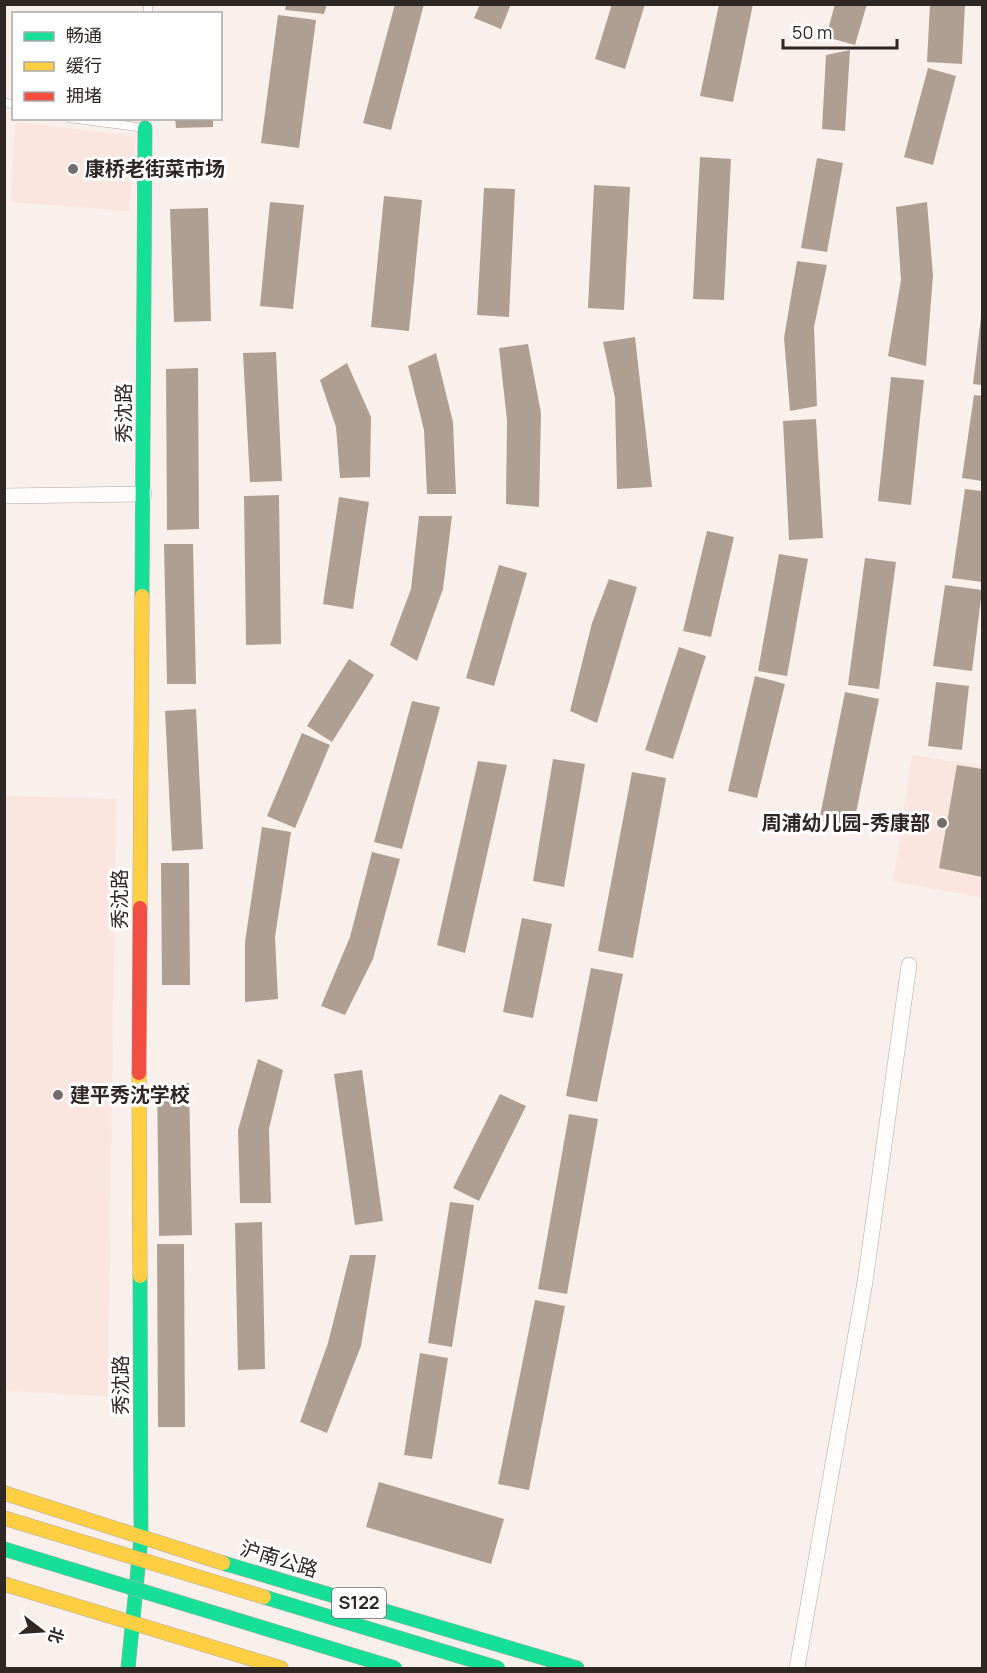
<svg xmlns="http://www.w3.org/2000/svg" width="987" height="1673" viewBox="0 0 987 1673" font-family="Manrope,'Noto Sans SC',sans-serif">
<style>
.built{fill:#fae6de}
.building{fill:#af9f92}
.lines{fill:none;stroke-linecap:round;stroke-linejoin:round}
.lane-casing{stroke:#b0a8a5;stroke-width:9}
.street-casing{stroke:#b0a8a5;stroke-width:16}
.fast-casing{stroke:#b0a8a5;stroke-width:15}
.slow-casing{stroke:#b0a8a5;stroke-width:15}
.jam-casing{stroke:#b0a8a5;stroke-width:15}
.lane{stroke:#fefdfc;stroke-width:8}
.street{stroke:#fefdfc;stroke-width:15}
.fast{stroke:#16e098;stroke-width:14}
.slow{stroke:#ffcf43;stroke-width:14}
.jam{stroke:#f24e42;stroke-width:14}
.fast-bridge-casing{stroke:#b0a8a5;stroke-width:15;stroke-linecap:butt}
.slow-bridge-casing{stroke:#b0a8a5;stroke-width:15;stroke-linecap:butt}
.fast-bridge{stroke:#16e098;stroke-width:14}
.slow-bridge{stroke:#ffcf43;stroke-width:14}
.poi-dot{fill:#766d6a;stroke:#fff;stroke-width:2}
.labels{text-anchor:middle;stroke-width:6;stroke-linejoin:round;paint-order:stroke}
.shield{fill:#fff;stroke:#6d6866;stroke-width:1.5}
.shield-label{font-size:18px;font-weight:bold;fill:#2f2724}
.poi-label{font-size:20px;font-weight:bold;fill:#2f2724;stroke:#fff;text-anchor:start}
.street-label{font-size:20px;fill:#2f2724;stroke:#fff}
</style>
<rect width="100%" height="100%" fill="#f9f0ec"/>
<path class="built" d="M15,122L136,136L129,211L11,202Z
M912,755L982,766V898L893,881Z
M5,796L116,799L108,1396L5,1391Z"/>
<path class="building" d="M286,4H327L324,14L285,10Z
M395,4H424L391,130L363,123Z
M480,4H511L501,29L474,18Z
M612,4H645L625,69L595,59Z
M719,4H753L733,102L700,96Z
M835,4H867L855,45L826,37Z
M930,4H965L962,64L927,62Z
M278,15L316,20L299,148L261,143Z
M850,50L845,131L822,129L826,55Z
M928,68L956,76L933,165L904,157Z
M175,118H213V127L176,128Z
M700,157L731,159L724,300L693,299Z
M817,158L843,163L827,252L801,248Z
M594,185L630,187L624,310L588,308Z
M484,188L515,189L509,317L477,315Z
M384,196L422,200L409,331L371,327Z
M270,202L304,205L293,309L260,306Z
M927,202L933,275L926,366L888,356L901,280L896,207Z
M208,208L211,321L174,322L170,209Z
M797,261L827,265L814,327L817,406L790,411L784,338Z
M981,317H982V385L973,384Z
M635,337L652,487L617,489L615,398L603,342Z
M528,344L541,413L539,507L506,504L507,420L499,348Z
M276,352L282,481L250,482L243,353Z
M436,353L453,422L456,494H427L424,430L408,366Z
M347,363L371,417L370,477L340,478L336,427L320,380Z
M198,368L199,529L167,530L166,369Z
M891,377L924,380L911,505L878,501Z
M974,395L982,396V481L962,478Z
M816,419L823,538L789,540L783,421Z
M965,489L982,491V582L952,578Z
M279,495L281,644L246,645L244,496Z
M339,497L369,502L353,609L323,604Z
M419,516H452L443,589L417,661L390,645L411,589Z
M707,531L734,537L711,637L683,631Z
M164,544H193L196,684H167Z
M779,554L808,559L787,676L758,671Z
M865,558L896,562L879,689L848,685Z
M499,565L527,573L494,686L466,678Z
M609,579L637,587L597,723L570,711L592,623Z
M945,585L982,590L972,671L933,666Z
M679,647L706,656L673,759L645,750Z
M349,659L374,675L332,742L307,726Z
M755,676L785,684L757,798L728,791Z
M936,682L969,686L962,750L928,746Z
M845,692L879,699L853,828L819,821Z
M412,701L440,707L402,849L374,842Z
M196,709L203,849L172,851L165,711Z
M302,733L330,745L295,828L267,816Z
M553,759L585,764L564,887L533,881Z
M478,761L507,765L465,953L437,945Z
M957,765L982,769V877L939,868Z
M632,772L666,778L633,958L598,951Z
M262,827L291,832L275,937L278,999L245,1002V942Z
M372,852L400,859L373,959L345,1015L321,1006L350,937Z
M161,863H189L190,985H162Z
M522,918L552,924L533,1018L503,1012Z
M591,968L623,974L597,1102L566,1096Z
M258,1059L283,1070L269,1129L271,1203H240L238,1130Z
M362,1070L383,1221L355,1225L334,1074Z
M189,1083L192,1235L159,1236L157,1084Z
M500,1094L526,1106L479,1201L453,1188Z
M569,1114L598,1119L567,1294L538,1289Z
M450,1202L474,1205L452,1347L428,1343Z
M262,1222L265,1369L238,1370L235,1223Z
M157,1244H184L185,1427H158Z
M350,1255H376L361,1346L327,1433L300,1422L328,1343Z
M535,1300L565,1306L529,1490L498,1484Z
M420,1353L448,1358L432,1459L404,1455Z
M379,1482L504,1519L491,1564L366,1527Z"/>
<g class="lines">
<defs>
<path id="lane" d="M148,14V4
M4,102L14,105
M69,118L145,128"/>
<path id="street" d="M4,496L144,494
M797,1668L865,1282L909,965"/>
<path id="fast" d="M142,596L145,128
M223,1563L577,1668
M128,1668L141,1538L140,1276"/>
<path id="slow" d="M140,908L142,596
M139,1073L140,1276
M4,1493L223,1563
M4,1584L281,1668"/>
<path id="jam" d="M139,1073L140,908"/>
</defs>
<use href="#lane" class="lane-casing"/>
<use href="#street" class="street-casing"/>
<use href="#fast" class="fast-casing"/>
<use href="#slow" class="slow-casing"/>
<use href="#jam" class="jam-casing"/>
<use href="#lane" class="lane"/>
<use href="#street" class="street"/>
<use href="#fast" class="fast"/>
<use href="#slow" class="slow"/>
<use href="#jam" class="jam"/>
<defs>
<path id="fast-bridge" d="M4,1549L395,1668
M264,1597L498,1668"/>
<path id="slow-bridge" d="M4,1518L264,1597"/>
</defs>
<use href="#fast-bridge" class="fast-bridge-casing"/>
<use href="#slow-bridge" class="slow-bridge-casing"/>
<use href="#fast-bridge" class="fast-bridge"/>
<use href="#slow-bridge" class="slow-bridge"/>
</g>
<g class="poi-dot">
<circle cx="73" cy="169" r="6"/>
<circle cx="942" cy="823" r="6"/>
<circle cx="58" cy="1095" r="6"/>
</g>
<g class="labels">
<rect class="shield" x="332" y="1588" width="54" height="30" rx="4.5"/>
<g class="shield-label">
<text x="359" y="1609">S122</text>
</g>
<g class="poi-label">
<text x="85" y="176">康桥老街菜市场</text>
<text x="930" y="830" text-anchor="end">周浦幼儿园-秀康部</text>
<text x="70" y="1102">建平秀沈学校</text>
</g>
<g class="street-label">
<text transform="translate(124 413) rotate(-90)" y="7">秀沈路</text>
<text transform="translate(120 899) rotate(-90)" y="7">秀沈路</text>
<text transform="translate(121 1385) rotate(-90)" y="7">秀沈路</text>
<text transform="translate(279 1559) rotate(17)" y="7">沪南公路</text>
</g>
</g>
<rect width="987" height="1673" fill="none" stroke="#2f2724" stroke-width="12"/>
<rect x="12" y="12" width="210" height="108" fill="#ffffff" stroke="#aca9a7" stroke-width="1.5"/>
<rect x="24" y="32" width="30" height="9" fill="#16e098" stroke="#aca9a7" stroke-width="1.5"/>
<text x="66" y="42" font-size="18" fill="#2f2724">畅通</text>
<rect x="24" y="62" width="30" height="9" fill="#ffcf43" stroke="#aca9a7" stroke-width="1.5"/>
<text x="66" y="72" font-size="18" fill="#2f2724">缓行</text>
<rect x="24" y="92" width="30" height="9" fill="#f24e42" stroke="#aca9a7" stroke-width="1.5"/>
<text x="66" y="102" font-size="18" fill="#2f2724">拥堵</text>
<g transform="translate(42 1631) rotate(107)" stroke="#ffffff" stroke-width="4.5" paint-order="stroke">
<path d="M0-4.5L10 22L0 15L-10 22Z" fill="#2f2724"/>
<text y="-9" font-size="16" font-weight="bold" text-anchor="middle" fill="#2f2724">北</text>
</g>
<path d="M783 39v9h114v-9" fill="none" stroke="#2f2724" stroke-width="3"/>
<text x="792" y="39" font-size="18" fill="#2f2724" stroke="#ffffff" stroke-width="4.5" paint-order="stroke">50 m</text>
</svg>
